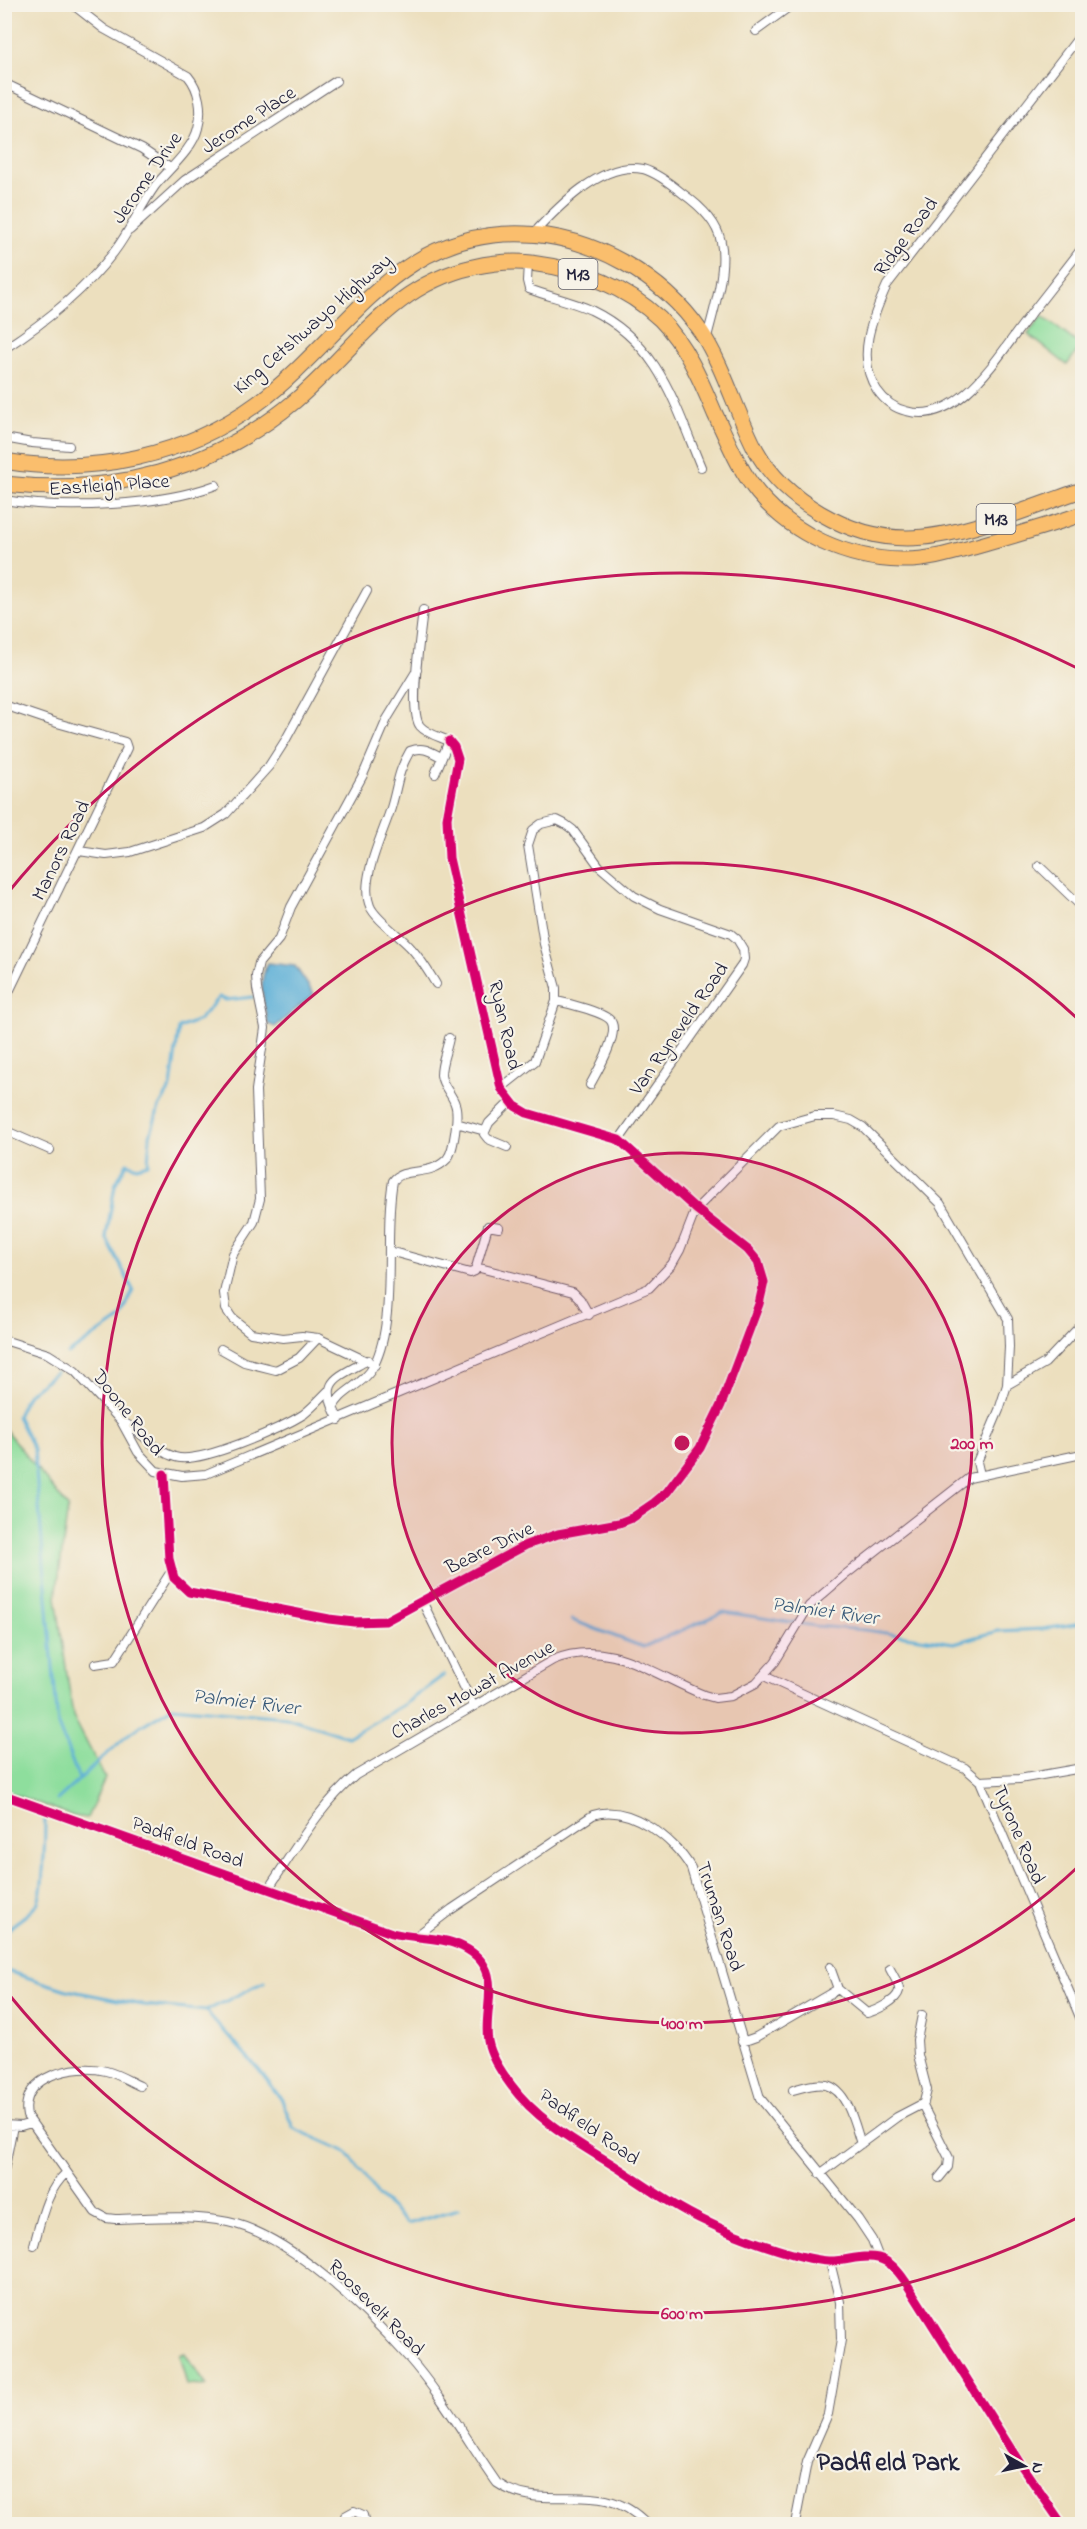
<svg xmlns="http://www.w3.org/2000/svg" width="1087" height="2529" viewBox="0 0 1087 2529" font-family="'Indie Flower',sans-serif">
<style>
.green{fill:#8ede9d;stroke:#58806c;stroke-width:1.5}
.water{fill:#5cafd7;stroke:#3f6889;stroke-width:1.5}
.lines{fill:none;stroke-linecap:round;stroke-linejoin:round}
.stream{stroke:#5cafd7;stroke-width:3}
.street-casing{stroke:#696469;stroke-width:10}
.highway-casing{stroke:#696469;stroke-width:17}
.street{stroke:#fff;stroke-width:8}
.highway{stroke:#fabe6d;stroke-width:15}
.cycleway-casing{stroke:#f7f3e8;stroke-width:13}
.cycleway{stroke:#d6006c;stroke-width:9}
.ring{fill:none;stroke:#c2185b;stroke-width:3}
.labels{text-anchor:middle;stroke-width:4.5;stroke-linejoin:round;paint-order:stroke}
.shield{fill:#f7f3e8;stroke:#62616f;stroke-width:1.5}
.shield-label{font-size:18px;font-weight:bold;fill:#22223b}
.street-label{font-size:20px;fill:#22223b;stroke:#f7f3e8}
.water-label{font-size:21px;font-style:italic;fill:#395a79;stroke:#f7f3e8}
.district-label{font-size:26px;font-weight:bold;fill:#22223b;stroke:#f7f3e8}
.centre{fill:#c2185b;stroke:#f7f3e8;stroke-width:3}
.ring-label{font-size:18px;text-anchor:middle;font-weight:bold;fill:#c2185b;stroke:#f7f3e8;stroke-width:4.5;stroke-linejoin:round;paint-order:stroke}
</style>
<rect width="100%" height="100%" fill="#f7f3e8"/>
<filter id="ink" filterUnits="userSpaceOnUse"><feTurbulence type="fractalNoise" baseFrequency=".0167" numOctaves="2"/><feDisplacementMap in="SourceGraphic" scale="12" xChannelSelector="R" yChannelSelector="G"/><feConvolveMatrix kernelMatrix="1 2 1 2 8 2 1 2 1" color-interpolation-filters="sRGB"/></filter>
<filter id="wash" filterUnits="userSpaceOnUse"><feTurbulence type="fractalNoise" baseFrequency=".008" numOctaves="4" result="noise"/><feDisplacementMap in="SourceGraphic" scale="24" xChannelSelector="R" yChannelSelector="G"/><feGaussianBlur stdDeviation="1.35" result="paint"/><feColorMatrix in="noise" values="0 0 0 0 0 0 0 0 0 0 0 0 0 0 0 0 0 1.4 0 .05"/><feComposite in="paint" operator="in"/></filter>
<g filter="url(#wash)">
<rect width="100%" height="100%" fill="#ecdfbe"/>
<path class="green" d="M1042,316L1081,346L1067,365L1028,334Z
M4,1428L68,1507L56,1597L73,1716L105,1778L87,1818L73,1816L5,1791Z
M184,2353L207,2386L187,2385L179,2355Z"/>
<path class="water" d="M268,963L295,966L314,994L275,1027L268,1024C264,1003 257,983 268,963Z"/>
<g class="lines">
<path class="stream" d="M68,1354L121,1318L133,1290L106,1237L115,1185L127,1163L137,1167L148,1164L150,1136L159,1107L171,1087L179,1028L199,1020L219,997L226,1000L253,997
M56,1372L27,1395L17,1416L34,1450L58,1725L79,1779
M572,1620L643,1647L724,1612L815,1626L865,1630L954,1643L998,1631L1043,1629L1082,1623
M57,1800L131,1732L172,1707L286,1717L348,1737L403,1705L444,1675
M4,1935C12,1921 30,1917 38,1902C44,1889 45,1835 45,1817
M4,1970L67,1990L143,2005L206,2011L259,2070L282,2100L293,2128L347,2152L379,2197L407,2224L458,2209
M206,2011L264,1982"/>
</g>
</g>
<g filter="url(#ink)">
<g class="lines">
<defs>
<path id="street" d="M756,31L793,4
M1082,33L887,285C873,316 855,358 877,390C884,400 893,408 906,411C957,426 997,358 1023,324C1043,298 1063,273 1082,248
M4,83L142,149L170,168
M130,230L185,180L336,81
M533,234C557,208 602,160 643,169C657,173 671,184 682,193C699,205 717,221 721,242C727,270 713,313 706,341
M528,263L527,281L529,289C550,297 571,301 591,310C659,343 674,402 701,467
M4,349C44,323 85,290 114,252C130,231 140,207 155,186C169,169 193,149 198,128C203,110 199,89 188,76L104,29L72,4
M4,438L32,443L69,446
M4,500C63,510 160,506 216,485
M423,610C421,631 408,711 420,726C427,734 440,737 449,741
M4,705L57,723L125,742L127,748L4,1002
M435,774L449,741
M79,851L106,855L130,852L204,828L226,814L269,766L285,741L367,591
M1039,866L1082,907
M436,984C428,971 420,957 409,946C400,936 375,919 370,906C359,880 383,834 391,808C398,785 397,773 410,751C423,746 430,751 441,757
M556,1001C567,1003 609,1013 612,1023C618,1037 597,1072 590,1085
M501,1088L535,1061L556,1001V988L544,944L528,845L533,830L541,824L557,820L565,824L573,830L599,866L634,896L660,909L731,934L737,939L743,949L744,959L742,965L619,1140
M456,1123L485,1131
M4,1130L50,1150
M507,1147L488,1139L484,1134L489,1123L510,1102
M389,1251L470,1273L475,1271L488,1226L499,1228
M476,1267L573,1292L580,1299L589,1315
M4,1340L48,1354L75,1371L121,1421L138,1452L156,1471L182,1476L206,1474L649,1288L672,1264L680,1250L696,1209L779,1126L815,1116H834L851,1120L863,1127L940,1203L1008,1319L1009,1347L1007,1385L999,1410L977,1462L980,1475
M221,1349L244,1362L276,1370L299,1358L318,1338
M375,1365L318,1338L302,1336L283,1338L251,1333L232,1318L226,1309L224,1293L233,1254L254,1222L260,1199L256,1090L265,1028L257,989L256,976L259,963L279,939L291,907L363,775L387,719L417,670
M1007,1385L1045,1363L1082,1324
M333,1408C340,1390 365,1385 374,1365C398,1318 383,1234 393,1181C404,1166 429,1178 447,1159C454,1151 459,1114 455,1104C452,1094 442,1086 441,1075C441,1062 447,1050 449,1038
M339,1420C318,1381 334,1379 368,1360
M121,1421C141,1430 154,1451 175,1457C198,1465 283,1428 304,1414C313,1407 320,1399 328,1391
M164,1474L169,1559L174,1578L189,1592L329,1619L354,1622L385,1621L526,1545L558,1534L619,1523L632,1518L654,1503L667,1492L700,1448L721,1405L759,1304L764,1282L758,1262L748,1250L696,1209L619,1140L527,1113L515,1106L501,1088L449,858L447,818L458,759L454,747L449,741
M422,1601L473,1705
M95,1664L114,1661L172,1570
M764,1676L965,1768L980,1781L1082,2022
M980,1781L1019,1779L1082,1768
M4,1795L392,1933C416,1939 441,1936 463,1947C507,1969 482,2008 488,2041C491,2057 502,2073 511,2085C538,2122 580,2144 618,2168C647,2187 676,2208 707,2222C735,2236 798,2259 828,2261C845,2262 861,2254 878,2258C890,2261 898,2271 905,2281L1021,2465L1062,2524
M268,1889C295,1850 319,1806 356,1775L553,1660C608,1637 654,1675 704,1695L715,1698L731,1696L756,1683L775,1662L809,1606L845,1575L969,1478L1082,1454
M415,1937L452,1909L593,1815C628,1803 674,1838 691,1868L760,2098L858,2219L872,2240L879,2258
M830,1967L838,1989L867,2013C875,2011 897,2001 899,1991C900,1985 893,1975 890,1969
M922,2015L917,2040L918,2055L927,2090L923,2106L949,2158L948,2167L939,2178
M742,2042L756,2037L838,1989
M140,2086C129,2081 118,2074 106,2071C76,2063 19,2075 27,2116L95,2212L106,2218L115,2219C152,2218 191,2214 228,2222C290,2235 366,2310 408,2357C440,2393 469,2443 497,2483C546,2516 600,2474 647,2524
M793,2090C804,2087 815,2083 826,2085C848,2090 855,2126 861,2144
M4,2125L21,2126L31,2123
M4,2171L13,2126
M820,2174L897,2117L924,2103
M34,2245C41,2220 46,2191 66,2173
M344,2524L345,2516L354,2511L363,2515L365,2524
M795,2524L807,2462L828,2414L841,2340L840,2302L830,2262"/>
<path id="highway" d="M4,461C92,476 186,456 258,403C348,336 394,229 525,234C592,236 663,276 701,332C724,367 736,412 756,450C784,501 849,538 907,538C961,538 1031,507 1082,490
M4,484C110,496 213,470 295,401C355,350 391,285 473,267C491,263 513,261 531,263C578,269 625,286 660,319C686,345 701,381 715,414C728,441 739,470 758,493C793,535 847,559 901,560C926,561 952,553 977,546C1012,536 1048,526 1082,514"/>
</defs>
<use href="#street" class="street-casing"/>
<use href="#highway" class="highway-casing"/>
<use href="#street" class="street"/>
<use href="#highway" class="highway"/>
<defs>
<path id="cycleway" d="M164,1474L169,1559L174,1578L189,1592L329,1619L354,1622L385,1621L526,1545L558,1534L619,1523L632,1518L654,1503L667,1492L700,1448L721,1405L759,1304L764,1282L758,1262L748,1250L696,1209L619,1140L527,1113L515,1106L501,1088L449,858L447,818L458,759L454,747L449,741
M4,1795L392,1933C416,1939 441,1936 463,1947C507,1969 482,2008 488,2041C491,2057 502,2073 511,2085C538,2122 580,2144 618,2168C647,2187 676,2208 707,2222C735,2236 798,2259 828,2261C845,2262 861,2254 878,2258C890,2261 898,2271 905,2281L1021,2465L1062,2524"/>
</defs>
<use href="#cycleway" class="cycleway-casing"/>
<use href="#cycleway" class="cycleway"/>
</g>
</g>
<circle cx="682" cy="1443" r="290" fill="#c2185b" fill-opacity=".12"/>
<g class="ring">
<circle cx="682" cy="1443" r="290"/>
<path d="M1081 1864A580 580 0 1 1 1081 1022"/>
<path d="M1077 2218A870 870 0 0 1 6 1991M6 895A870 870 0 0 1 1077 668"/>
</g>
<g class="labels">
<g class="shield">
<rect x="558.5" y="259" width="39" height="30" rx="4.5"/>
<rect x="976.5" y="504" width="39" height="30" rx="4.5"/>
</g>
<g class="shield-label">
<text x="578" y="280">M13</text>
<text x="996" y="525">M13</text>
</g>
<g class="street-label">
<text transform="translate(248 119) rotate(-33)" y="7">Jerome Place</text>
<text transform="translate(146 177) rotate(-55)" y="7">Jerome Drive</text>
<text transform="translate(905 236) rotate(-53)" y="7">Ridge Road</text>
<text transform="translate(312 323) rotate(-41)" y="7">King Cetshwayo Highway</text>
<text transform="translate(109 484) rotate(-4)" y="7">Eastleigh Place</text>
<text transform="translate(60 850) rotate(-64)" y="7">Manors Road</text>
<text transform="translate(506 1025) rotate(77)" y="7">Ryan Road</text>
<text transform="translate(678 1028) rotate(-55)" y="7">Van Ryneveld Road</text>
<text transform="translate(129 1412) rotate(52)" y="7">Doone Road</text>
<text transform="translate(489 1547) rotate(-26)" y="7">Beare Drive</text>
<text transform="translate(472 1689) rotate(-29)" y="7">Charles Mowat Avenue</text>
<text transform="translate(1020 1834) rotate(67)" y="7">Tyrone Road</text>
<text transform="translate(188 1841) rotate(20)" y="7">Padfield Road</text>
<text transform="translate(721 1916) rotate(72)" y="7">Truman Road</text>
<text transform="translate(590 2126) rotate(35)" y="7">Padfield Road</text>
<text transform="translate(377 2307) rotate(45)" y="7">Roosevelt Road</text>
</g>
<g class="water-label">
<text transform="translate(825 1610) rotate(8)" y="7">Palmiet River</text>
<text transform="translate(246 1701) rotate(7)" y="7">Palmiet River</text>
</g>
<g class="district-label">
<text x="888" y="2470">Padfield Park</text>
</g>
</g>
<circle cx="682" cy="1443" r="9" class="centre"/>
<g class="ring-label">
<text x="972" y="1449">200 m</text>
<text x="682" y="2029">400 m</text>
<text x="682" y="2319">600 m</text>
</g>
<rect width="1087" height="2529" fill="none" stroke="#f7f3e8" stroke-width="24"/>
<g transform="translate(1024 2466) rotate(99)" stroke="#f7f3e8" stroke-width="4.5" paint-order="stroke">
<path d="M0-4.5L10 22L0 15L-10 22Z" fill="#22223b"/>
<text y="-9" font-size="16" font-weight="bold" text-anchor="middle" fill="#22223b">N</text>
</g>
</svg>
